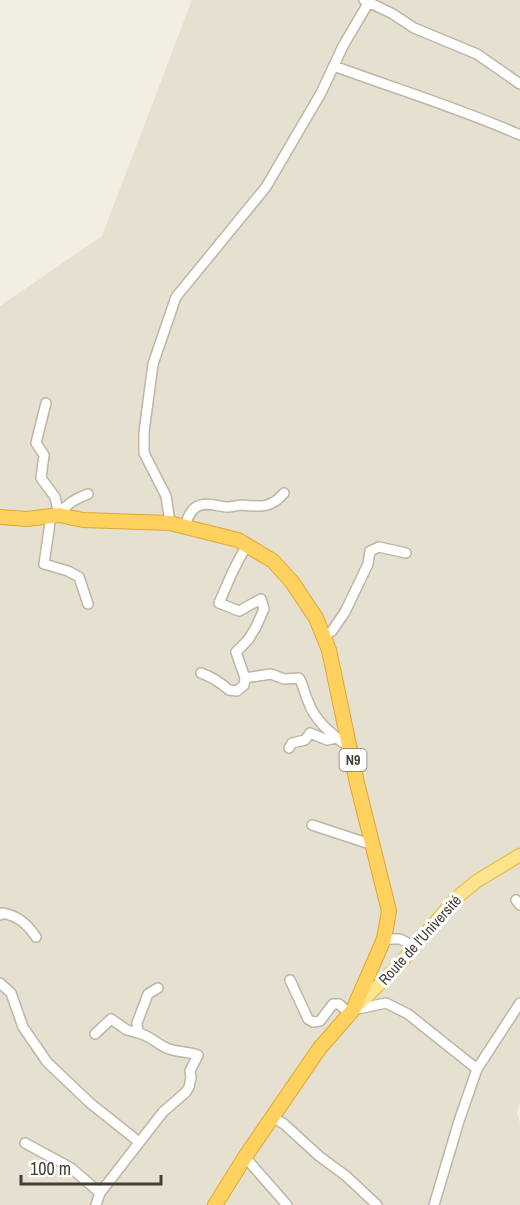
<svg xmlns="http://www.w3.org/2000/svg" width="520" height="1205" viewBox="0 0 520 1205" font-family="'Archivo Narrow',sans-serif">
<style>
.residential{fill:#e6e0d0}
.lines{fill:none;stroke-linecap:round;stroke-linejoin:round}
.minor-casing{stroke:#bdb6a5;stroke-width:12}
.major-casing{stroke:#e6c35c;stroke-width:15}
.highway-casing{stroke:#e0a72e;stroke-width:16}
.minor{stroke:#fff;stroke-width:9}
.major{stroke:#ffe48e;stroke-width:12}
.highway{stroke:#ffd260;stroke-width:14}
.labels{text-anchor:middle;stroke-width:6;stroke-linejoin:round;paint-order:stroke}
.shield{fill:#fff;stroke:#7b7870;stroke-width:1.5}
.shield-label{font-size:14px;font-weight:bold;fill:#433e33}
.street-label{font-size:15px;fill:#433e33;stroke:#fff}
</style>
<rect width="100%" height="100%" fill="#f2eee2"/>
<path class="residential" d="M192,0H520V1102L517,1113L520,1123V1205H0V306L102,236Z"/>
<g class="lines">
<defs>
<path id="minor" d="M364,0L393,14L414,28L477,54L520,84
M334,66C396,89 459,108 520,135
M46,403L36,443L44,455L41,478L55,497L59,515
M59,515C65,505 77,498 88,494
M51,516L44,564L68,571L79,577L88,604
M170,523L166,496L144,453V432L153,364L176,297L266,187L321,93L343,46L370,0
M185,527C187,520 189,512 196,507C206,501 218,507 228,507C233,507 238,505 242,505C260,507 272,508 284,493
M323,637L332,631L345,612L368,564L370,551L379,547L406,553
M201,673C212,677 220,682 229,690L237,691L244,685L245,678L236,652L248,640L256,627L264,609L261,599L239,611L219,603C228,583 235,563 247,546
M245,678L271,674L284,679L299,678C304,686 304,693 308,701C315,722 333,735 350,748
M289,748L292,743L305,740L310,733L327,740L336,738
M312,825L373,845
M516,900L520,905
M0,915L2,913C19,916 27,924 36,937
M384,939H400L414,946
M290,980L308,1019L313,1022L320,1021L333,1004H339L350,1014
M0,983L11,993L23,1027L47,1062L90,1103L139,1142
M353,1010L386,1003L408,1014L477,1069
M95,1034L111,1019L127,1030L138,1033
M272,1117L284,1124L319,1156L346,1176L377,1205
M25,1143L71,1168L100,1193
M245,1157L287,1205
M96,1205L100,1193L163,1112L186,1092L189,1087L191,1078L190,1071L198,1055C189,1052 178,1052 169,1049C157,1045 152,1036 138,1033L137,1023L148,994L158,988
M434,1205L459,1121L477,1069L520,1003"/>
<path id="major" d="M355,1008L397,967L456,898L477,881L520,855"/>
<path id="highway" d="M0,517L27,519L59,515L83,520L170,523L238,540L273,561L292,582L316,618L329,650L357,783L389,911L384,939L353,1010L319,1049L245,1157L215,1205"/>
</defs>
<use href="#minor" class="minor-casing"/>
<use href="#major" class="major-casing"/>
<use href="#highway" class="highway-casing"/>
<use href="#minor" class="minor"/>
<use href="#major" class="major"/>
<use href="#highway" class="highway"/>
</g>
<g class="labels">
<rect class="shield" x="339.5" y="749" width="27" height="22" rx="4.5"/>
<g class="shield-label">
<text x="353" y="765">N9</text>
</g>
<g class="street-label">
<text transform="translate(420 940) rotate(-48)" y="5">Route de l'Université</text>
</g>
</g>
<path d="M21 1175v9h140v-9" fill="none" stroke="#433e33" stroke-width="3"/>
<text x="30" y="1175" font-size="18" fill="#433e33" stroke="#ffffff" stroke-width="4.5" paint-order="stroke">100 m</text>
</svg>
